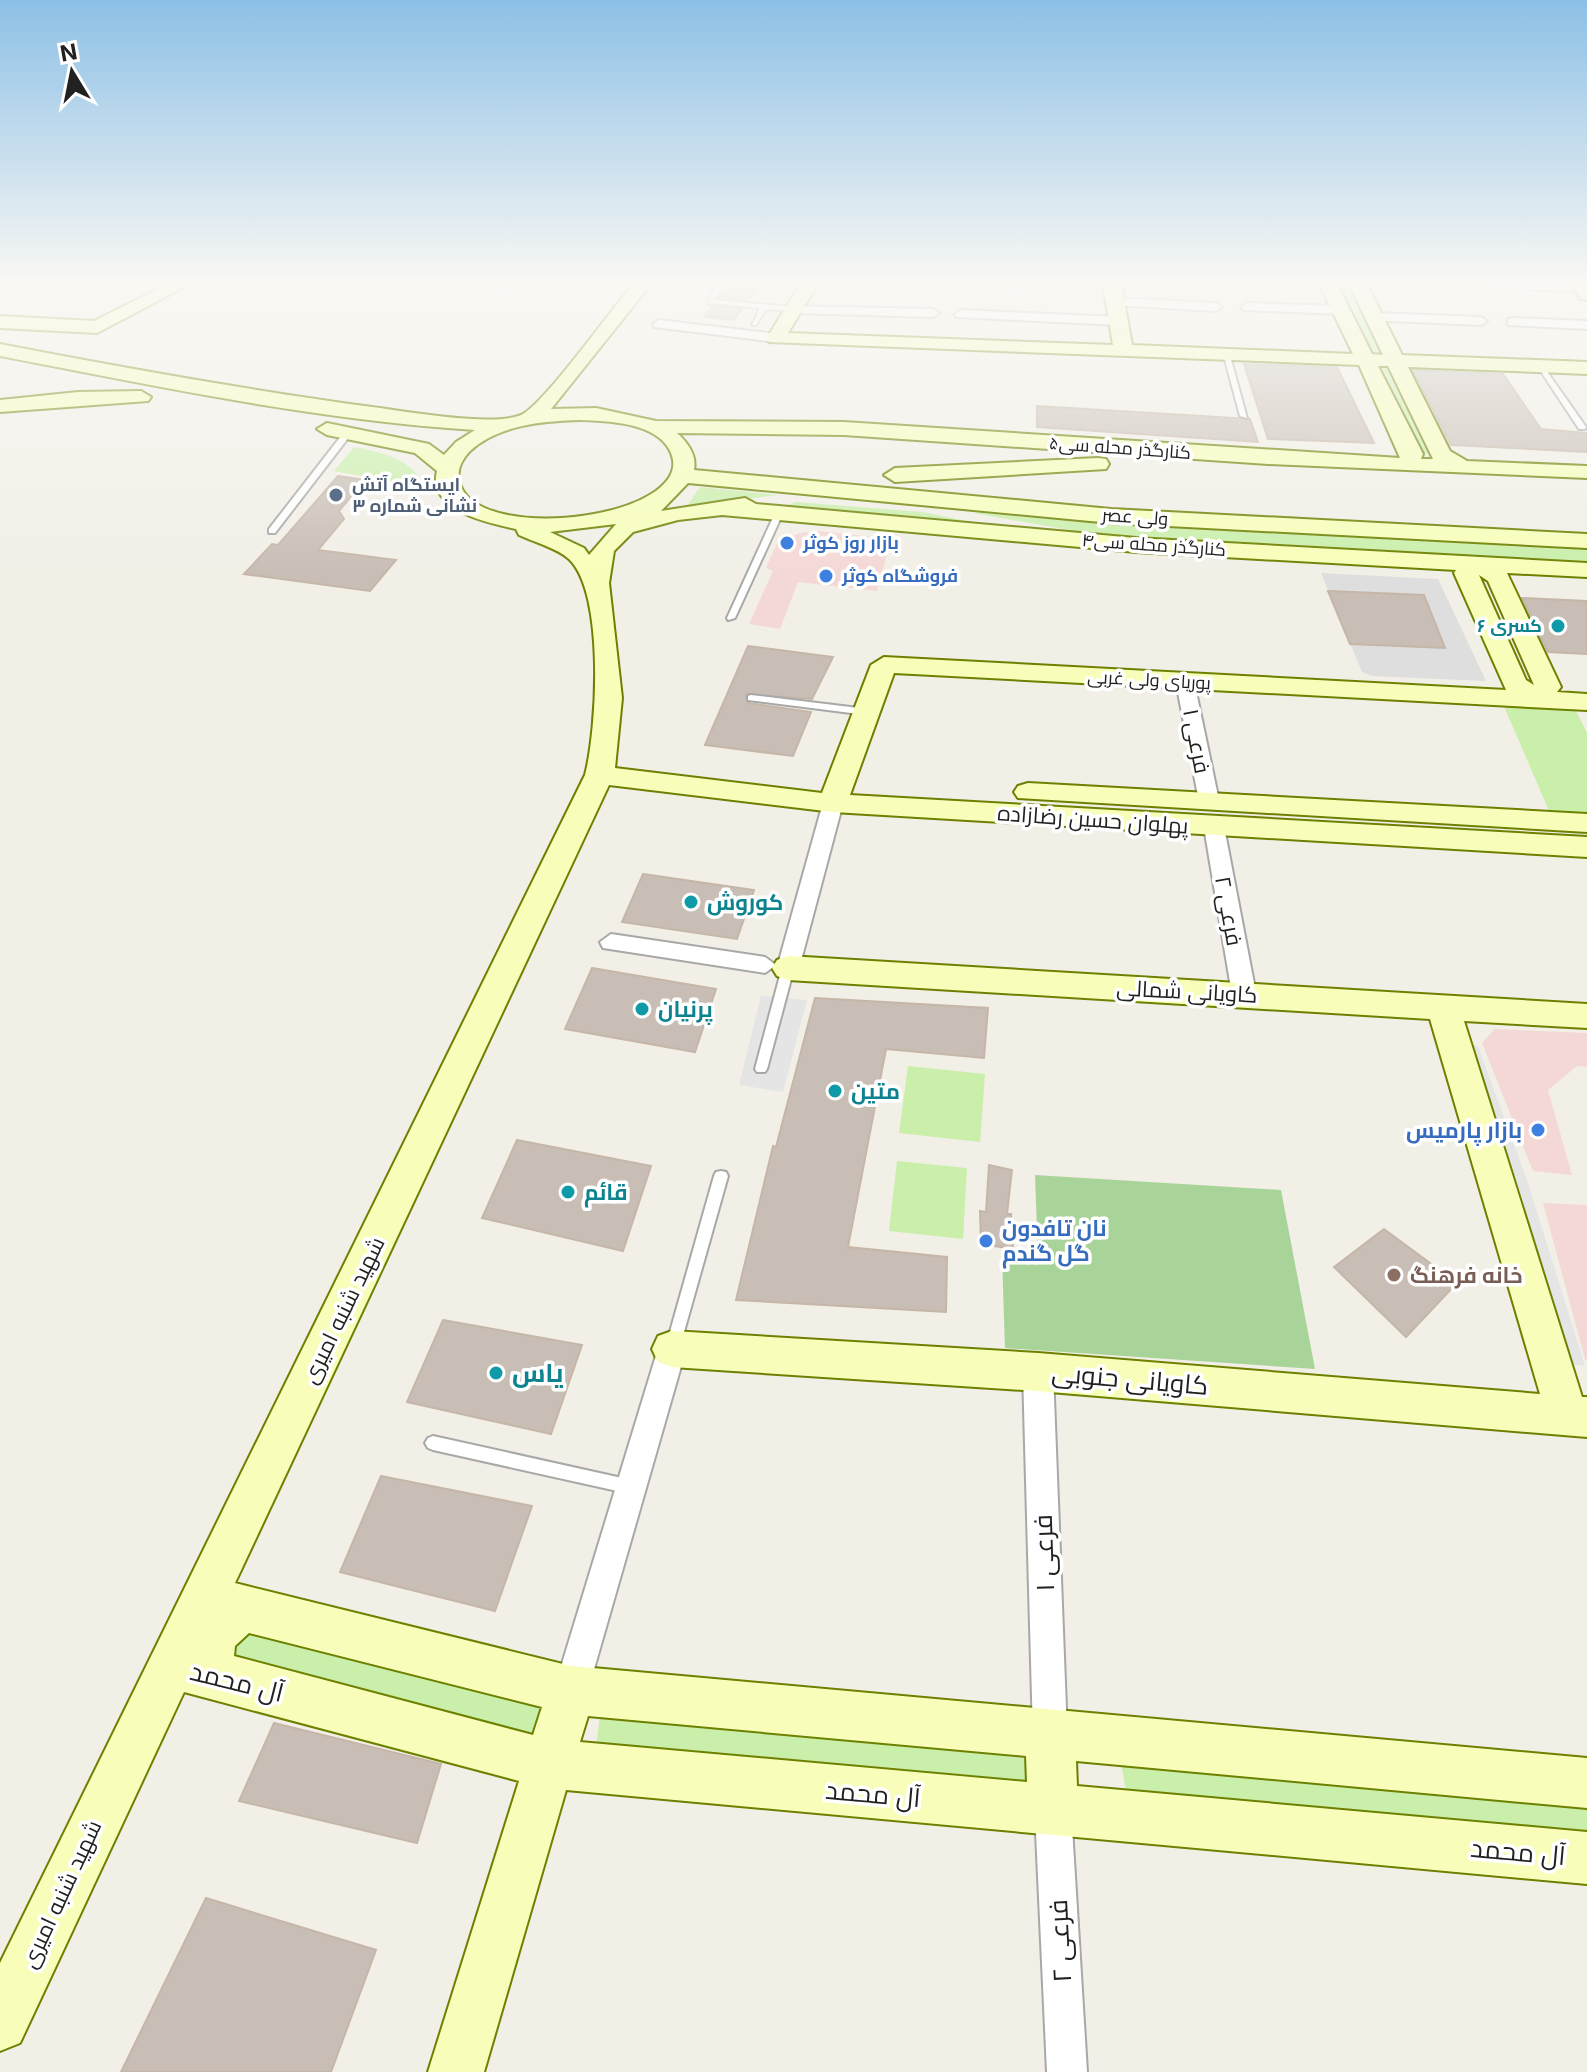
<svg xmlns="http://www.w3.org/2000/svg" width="1587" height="2072" viewBox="0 0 1587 2072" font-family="Inter,Cairo,sans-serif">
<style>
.residential{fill:#dfdede}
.commercial{fill:#f4d8d6}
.grass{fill:#c9efaa}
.forest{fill:#a8d499}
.parking{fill:#e5e5e5}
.building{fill:#c8beb6;stroke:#c5b6a8;stroke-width:2}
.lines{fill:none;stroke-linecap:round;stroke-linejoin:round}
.lane-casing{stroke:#a8a8a8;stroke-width:4}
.street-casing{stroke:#a8a8a8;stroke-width:4}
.secondary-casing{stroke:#6d8000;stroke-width:4}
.lane{fill:#fff;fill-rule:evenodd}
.street{fill:#fff;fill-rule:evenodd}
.secondary{fill:#f8feb9;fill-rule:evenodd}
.service-dot{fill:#5c6f8a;stroke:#fff;stroke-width:3}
.shop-dot{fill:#3f7fe0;stroke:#fff;stroke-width:3}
.culture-dot{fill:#0f9aa8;stroke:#fff;stroke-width:3}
.education-dot{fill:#8d6e63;stroke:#fff;stroke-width:3}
.labels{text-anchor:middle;stroke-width:7;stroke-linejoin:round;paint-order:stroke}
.far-street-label{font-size:18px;fill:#212121;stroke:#fff}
.far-service-label{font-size:18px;font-weight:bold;fill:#4e5e75;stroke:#fff;text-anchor:start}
.far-shop-label{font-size:18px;font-weight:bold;fill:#366cbe;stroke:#fff;text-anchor:start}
.far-culture-label{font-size:18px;font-weight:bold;fill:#0d838f;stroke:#fff;text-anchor:end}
.street-label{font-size:22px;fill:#212121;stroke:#fff}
.culture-label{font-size:22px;font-weight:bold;fill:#0d838f;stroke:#fff;text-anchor:start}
.shop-label{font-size:22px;font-weight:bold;fill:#366cbe;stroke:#fff;text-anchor:end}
.education-label{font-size:22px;font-weight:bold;fill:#785e54;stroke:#fff;text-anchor:start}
.near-culture-label{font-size:26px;font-weight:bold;fill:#0d838f;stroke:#fff;text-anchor:start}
.near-street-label{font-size:26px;fill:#212121;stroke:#fff}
</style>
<rect width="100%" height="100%" fill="#f2efe7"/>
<path class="residential" d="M1321,573L1438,579L1486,681L1372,676L1362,672Z"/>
<path class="commercial" d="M818,531L891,539L877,591L798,582L780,629L749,624L773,571L766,568L777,543L799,533Z
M1495,1029L1587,1033V1067L1577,1066L1548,1090L1572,1175L1533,1171L1482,1043Z
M1543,1203L1587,1205V1361L1585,1359Z"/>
<path class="grass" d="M1335,284H1348L1383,356L1368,355Z
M1376,364L1390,365L1436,454L1417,453Z
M354,447C384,453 411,458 425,487L334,471Z
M700,487L778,495L687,506Z
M796,502L922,512L988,525L779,508Z
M989,512L1314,535L1587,548V564L1115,538L973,513Z
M1503,704L1574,707L1587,733V815L1550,813Z
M908,1066L985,1074L980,1142L899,1133Z
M897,1161L967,1168L963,1239L889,1231Z
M237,1621L547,1703L534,1740L220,1656Z
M601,1707L1025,1758L1026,1793L596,1747Z
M1119,1753L1587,1799V1838L1127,1795Z"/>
<path class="forest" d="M1035,1175L1281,1190L1315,1369L1005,1348L1002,1257L1038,1259Z"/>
<path class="parking" d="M761,996L807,1000L783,1092L739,1085Z
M1440,1042L1478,1046L1527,1180L1585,1366L1535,1359Z"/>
<path class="building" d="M729,286L757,289L749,300L720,297Z
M712,306L742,309L734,320L704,317Z
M1244,364L1337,367L1374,443L1268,439Z
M1413,370L1503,374L1541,429L1587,433V452L1451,445Z
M1037,406L1250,419L1258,442L1037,427Z
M338,476L365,480L339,511L344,519L318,550L396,560L370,591L244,574L272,544L278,545Z
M1328,591L1424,595L1445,648L1350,644Z
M1522,598L1587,601V654L1548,652Z
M748,646L833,657L812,699L746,694L748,703L811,712L793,756L705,745Z
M643,874L754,890L737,939L622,922Z
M592,968L716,989L695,1052L565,1029Z
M815,998L988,1008L984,1058L886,1049L848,1247L947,1257L946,1312L736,1300L773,1146L776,1147Z
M517,1140L651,1166L623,1251L482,1218Z
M989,1165L1012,1170L1007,1214H1011L1013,1249L981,1244L980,1211L986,1212Z
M1384,1229L1457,1283L1406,1337L1334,1267Z
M443,1320L582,1345L551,1434L407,1402Z
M381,1476L532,1506L495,1611L340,1572Z
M274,1723L441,1764L417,1843L239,1801Z
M206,1898L376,1950L331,2072H121Z"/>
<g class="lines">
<defs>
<path id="lane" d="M719,285L722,287L714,300L793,307L796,309L793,311L766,309L756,325H752L760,308L708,303L716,287Z
M1227,354L1230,356L1247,418L1240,416L1224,356Z
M1539,366H1543L1586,427L1585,429H1579L1538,367Z
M345,431L352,433L275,533H269V529Z
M776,511L783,513L735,618L728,620L727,618Z
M751,695L867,709L872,712L867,715L748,700V696Z
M788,964L794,968L767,1069L765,1072H757L755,1069L782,968Z
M721,1171L726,1172L728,1176L680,1346L678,1351L673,1352L668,1351L666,1346L714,1176L716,1172Z
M433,1436L631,1480L636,1482L639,1487L636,1492L631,1494L433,1450L428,1448L425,1443L428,1438Z"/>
<path id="street" d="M1481,284H1582L1586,287L1580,291L1487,288Z
M1116,298L1216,303L1222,307L1216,311L1112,305V299Z
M1247,303L1340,306L1346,310L1340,314L1243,310L1241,307Z
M788,306L933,309L939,313L933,317L793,313L788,312Z
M961,310L1119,317L1125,321L1119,325L956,317L955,314Z
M1373,313L1481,317L1487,321L1481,325L1368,320L1367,317Z
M1513,318L1587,321V329L1508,325V319Z
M659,320L776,334L783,338L776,342L654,327L653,324Z
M1185,676L1194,682L1219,801L1209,807L1199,801L1176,682Z
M833,797L843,803L799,968L788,976L777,968L823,803Z
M1214,820L1224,827L1256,994L1252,1000H1236L1232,994L1204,827Z
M611,934L765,957L776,965L765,973L603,948L600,942Z
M672,1336L682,1340L686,1349L588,1690L583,1702L571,1707L559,1702L554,1690L658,1349L662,1340Z
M1038,1359L1048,1363L1053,1372L1067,1734L1062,1746L1050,1751L1038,1746L1033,1734L1023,1372L1028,1363Z
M1053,1793L1066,1798L1071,1811L1087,2072H1047L1035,1811L1040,1798Z"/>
<path id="secondary" d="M168,284H190L97,333L0,328V316L94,321Z
M633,284H651L551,409L596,408L656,421L844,422L1400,458L1359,365L769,342L767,338L800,284H818L788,333L1113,345L1103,284H1121L1132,345L1353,354L1319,284H1337L1372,354L1383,355L1349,284H1367L1402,355L1587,362V374L1408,367L1450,451L1467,461L1587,466V478L1268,464L844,435L677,433C688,443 697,455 694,470L1111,509L1587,534V548L1111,523L688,483L661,511L745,498L756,504L1136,538L1587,563V577L1507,573L1561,687L1557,692L1587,694V710L894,673L850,795L1587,837V857L833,812L609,785L235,1583L571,1666L1587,1758V1808L1076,1761L1077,1786L1587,1832V1884L566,1790L484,2072H428L519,1781L184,1692L20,2043L0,2051V1963L585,775C597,729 605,593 569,559C557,548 534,542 519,535L516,529C489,523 427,511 437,471L415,453L327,435L317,429L327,423L429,444L444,455L456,442L475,430C315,420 157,386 0,356V344C124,368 247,390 372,407C404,411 497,428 523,414C547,400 611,310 633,284ZM1378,366H1388L1433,459H1421L1423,454ZM580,420C606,421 654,422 669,449C707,515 481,548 460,484C456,472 461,460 470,451C498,425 543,421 580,420ZM722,515L1136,552L1456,570L1454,573L1506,690L884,657L871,665L822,793L615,768L622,698L609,583L614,551L633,532L678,520ZM616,524L589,555L584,548L550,532ZM1479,575L1488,581L1534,685L1526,680ZM249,1633L542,1707L533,1735L234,1656L235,1646ZM588,1716L1026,1756L1027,1782L580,1742Z
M1569,284H1587V300L1581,299Z
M141,391L151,397L148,401L0,412V400L78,392Z
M1098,458L1106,459L1109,464L1106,469L895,482L884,475L895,468Z
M1028,783L1587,814V832L1018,798L1014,792L1018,786Z
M788,956L1587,1004V1028L1464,1021L1582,1397H1587V1437L1038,1391L672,1367L658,1362L652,1349L658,1336L672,1331L1038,1353L1540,1394L1430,1019L788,980L777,976L772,968L777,960Z"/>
</defs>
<use href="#lane" class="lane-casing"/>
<use href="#street" class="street-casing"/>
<use href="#secondary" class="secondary-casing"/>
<use href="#lane" class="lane"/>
<use href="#street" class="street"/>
<use href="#secondary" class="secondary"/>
</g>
<linearGradient id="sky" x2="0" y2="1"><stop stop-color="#8dc0e6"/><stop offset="0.49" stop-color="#f9f8f4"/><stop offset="1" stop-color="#f9f8f4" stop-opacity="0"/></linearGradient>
<rect width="1587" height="574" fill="url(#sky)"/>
<circle class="service-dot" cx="336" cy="495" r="8"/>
<g class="shop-dot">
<circle cx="787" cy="543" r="8"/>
<circle cx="826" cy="576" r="8"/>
<circle cx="1538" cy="1130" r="8"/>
<circle cx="986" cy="1241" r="8"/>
</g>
<g class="culture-dot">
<circle cx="1558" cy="626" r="8"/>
<circle cx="691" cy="902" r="8"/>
<circle cx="642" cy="1009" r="8"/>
<circle cx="835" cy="1091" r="8"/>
<circle cx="568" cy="1192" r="8"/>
<circle cx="496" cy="1373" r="8"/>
</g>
<circle class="education-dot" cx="1394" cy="1275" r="8"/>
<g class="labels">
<g class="far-street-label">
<text transform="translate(1120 448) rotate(4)" y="6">کنارگذر محله سی۵</text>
<text transform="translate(1135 517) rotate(4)" y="6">ولی عصر</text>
<text transform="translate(1154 545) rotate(4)" y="6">کنارگذر محله سی۴</text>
<text transform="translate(1149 680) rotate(3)" y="6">پوریای ولی غربی</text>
</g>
<g class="far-service-label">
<text x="352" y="491">ایستگاه آتش<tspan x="352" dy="21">نشانی شماره ۳</tspan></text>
</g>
<g class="far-shop-label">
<text x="803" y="549">بازار روز کوثر</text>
<text x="842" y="582">فروشگاه کوثر</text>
</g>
<g class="far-culture-label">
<text x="1542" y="632">کسری ۶</text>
</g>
<g class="street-label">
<text transform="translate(1197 741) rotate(79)" y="8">فرعی ۱</text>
<text transform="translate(1093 819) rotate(4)" y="8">پهلوان حسین رضازاده</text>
<text transform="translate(1229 911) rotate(80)" y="8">فرعی ۲</text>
<text transform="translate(1187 991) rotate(3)" y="8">کاویانی شمالی</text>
<text transform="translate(343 1310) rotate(-64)" y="8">شهید شنبه امیری</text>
<text transform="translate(61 1894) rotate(-65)" y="8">شهید شنبه امیری</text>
</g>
<g class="culture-label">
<text x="707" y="910">کوروش</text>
<text x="658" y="1017">پرنیان</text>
<text x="851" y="1099">متین</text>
<text x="584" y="1200">قائم</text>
</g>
<g class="shop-label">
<text x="1522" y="1138">بازار پارمیس</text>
<text x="1002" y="1236" text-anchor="start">نان تافدون<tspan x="1002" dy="25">گل گندم</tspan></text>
</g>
<g class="education-label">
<text x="1410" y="1283">خانه فرهنگ</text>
</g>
<g class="near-culture-label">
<text x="512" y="1382">یاس</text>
</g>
<g class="near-street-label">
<text transform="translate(1130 1379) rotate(5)" y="9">کاویانی جنوبی</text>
<text transform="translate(1044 1553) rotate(-92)" y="9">فرعی ۱</text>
<text transform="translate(237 1682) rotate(14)" y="9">آل محمد</text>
<text transform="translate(873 1794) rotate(5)" y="9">آل محمد</text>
<text transform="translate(1518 1852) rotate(5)" y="9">آل محمد</text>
<text transform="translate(1060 1941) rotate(-93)" y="9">فرعی ۲</text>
</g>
</g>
<g transform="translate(72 72) rotate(350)" stroke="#ffffff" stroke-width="6" paint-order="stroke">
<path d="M0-6L14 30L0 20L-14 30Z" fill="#212121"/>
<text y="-12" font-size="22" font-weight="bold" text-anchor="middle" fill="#212121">N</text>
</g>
</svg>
